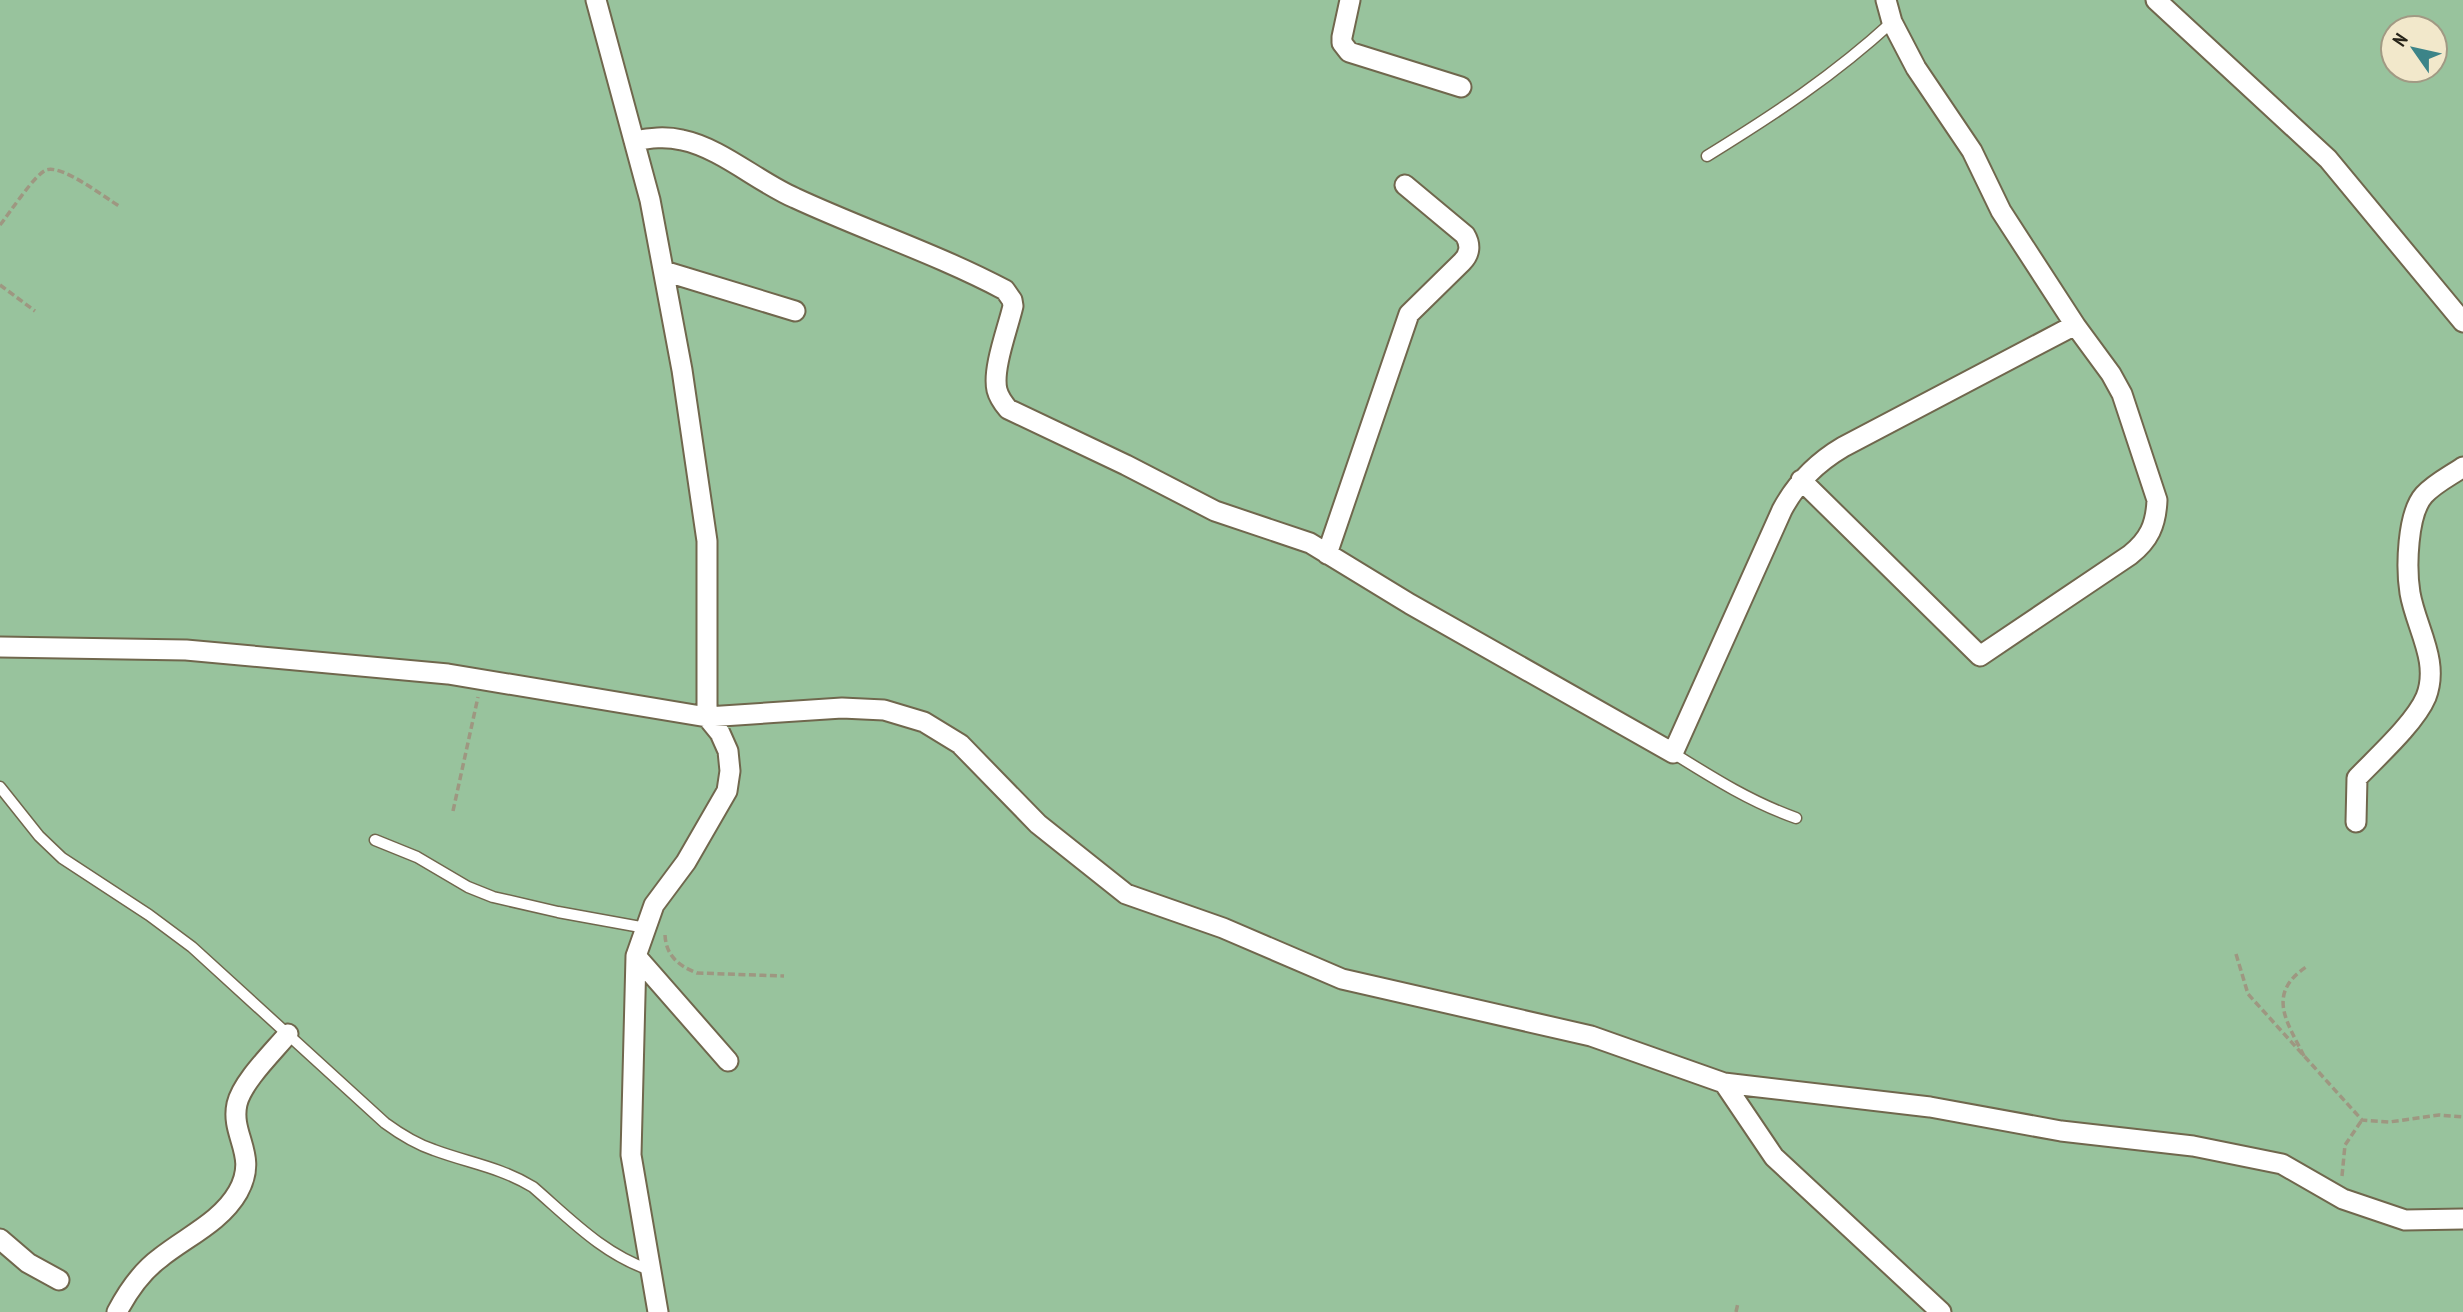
<svg xmlns="http://www.w3.org/2000/svg" width="2463" height="1312" viewBox="0 0 2463 1312" font-family="'PT Sans Narrow',sans-serif">
<style>
.green{fill:#98c39d;fill-rule:evenodd}
.lines{fill:none;stroke-linecap:round;stroke-linejoin:round}
.lane-casing{stroke:#70674d;stroke-width:13}
.street-casing{stroke:#70674d;stroke-width:23}
.path{stroke:#9e9781;stroke-width:3.5;stroke-dasharray:7 3.5;stroke-linecap:butt}
.lane{stroke:#fff;stroke-width:10}
.street{stroke:#fff;stroke-width:19}
</style>
<rect width="100%" height="100%" fill="#f2e8cb"/>
<path class="green" d="M0,0H2463V1312H0ZM2393,28H2435V70H2393Z"/>
<g class="lines">
<defs>
<path id="lane" d="M1707,156C1775,114 1833,76 1892,22
M1673,753C1713,778 1751,802 1796,818
M0,787L39,836L62,858L149,915L192,947L385,1123C400,1134 416,1144 434,1150C469,1163 500,1167 533,1187C570,1219 603,1254 650,1270
M375,840L417,857L468,887L493,897L558,912L646,928"/>
<path id="street" d="M596,0L650,200L682,370L707,541V717L720,733L728,751L730,771L727,791L686,862L654,905L636,956L631,1155L658,1312
M1350,0L1342,37V43L1349,52L1461,87
M2156,0L2328,159L2463,322
M634,141C650,138 665,136 682,140C721,148 758,182 795,198C864,230 937,254 1005,290L1012,300L1013,306C1008,328 992,369 997,390C999,398 1003,403 1008,409L1126,465L1215,511L1310,543L1410,604L1673,753L1782,510C1797,482 1816,463 1843,447L2075,325L2001,211L1972,151L1916,68L1892,22L1886,0
M664,271L795,311
M1801,480L1980,656L2130,555C2149,540 2156,525 2157,500L2122,394L2111,374L2075,325
M1327,554L1409,314L1462,262C1470,254 1471,245 1465,235L1405,185
M0,647L186,650L448,674L707,717L842,708L884,710L924,722L960,744L1038,824L1126,894L1223,928L1342,979L1591,1036L1724,1083L1930,1107L2061,1131L2193,1146L2282,1164L2343,1199L2405,1220L2463,1219
M2356,822L2357,778C2377,757 2415,723 2426,697C2440,661 2416,628 2410,593C2406,568 2407,514 2424,495C2435,483 2450,476 2463,467
M636,956L728,1061
M1724,1083L1774,1157L1941,1312
M0,1239L28,1263L59,1280
M117,1312C128,1291 141,1272 160,1258C186,1237 221,1222 238,1192C259,1155 230,1136 237,1104C242,1082 273,1052 288,1034"/>
</defs>
<use href="#lane" class="lane-casing"/>
<use href="#street" class="street-casing"/>
<path class="path" d="M0,225C9,214 35,174 46,170C62,164 104,197 119,206
M0,285L35,311
M453,811L478,697
M665,935C666,956 679,966 697,973L784,976
M2236,954L2248,994L2362,1120L2389,1122L2439,1115L2463,1117
M2304,1056C2287,1022 2266,994 2306,967
M2342,1176L2345,1145L2362,1120
M1736,1312L1738,1303"/>
<use href="#lane" class="lane"/>
<use href="#street" class="street"/>
</g>
<g transform="translate(2414 49) rotate(304)"><circle r="33" fill="#f2e8cb" stroke="#a19a84" stroke-width="2"/>
<path d="M0-5L12 26L0 18L-12 26Z" fill="#3c8488"/>
<text y="-10" font-size="19" font-weight="bold" text-anchor="middle" fill="#282419">N</text>
</g>
</svg>
